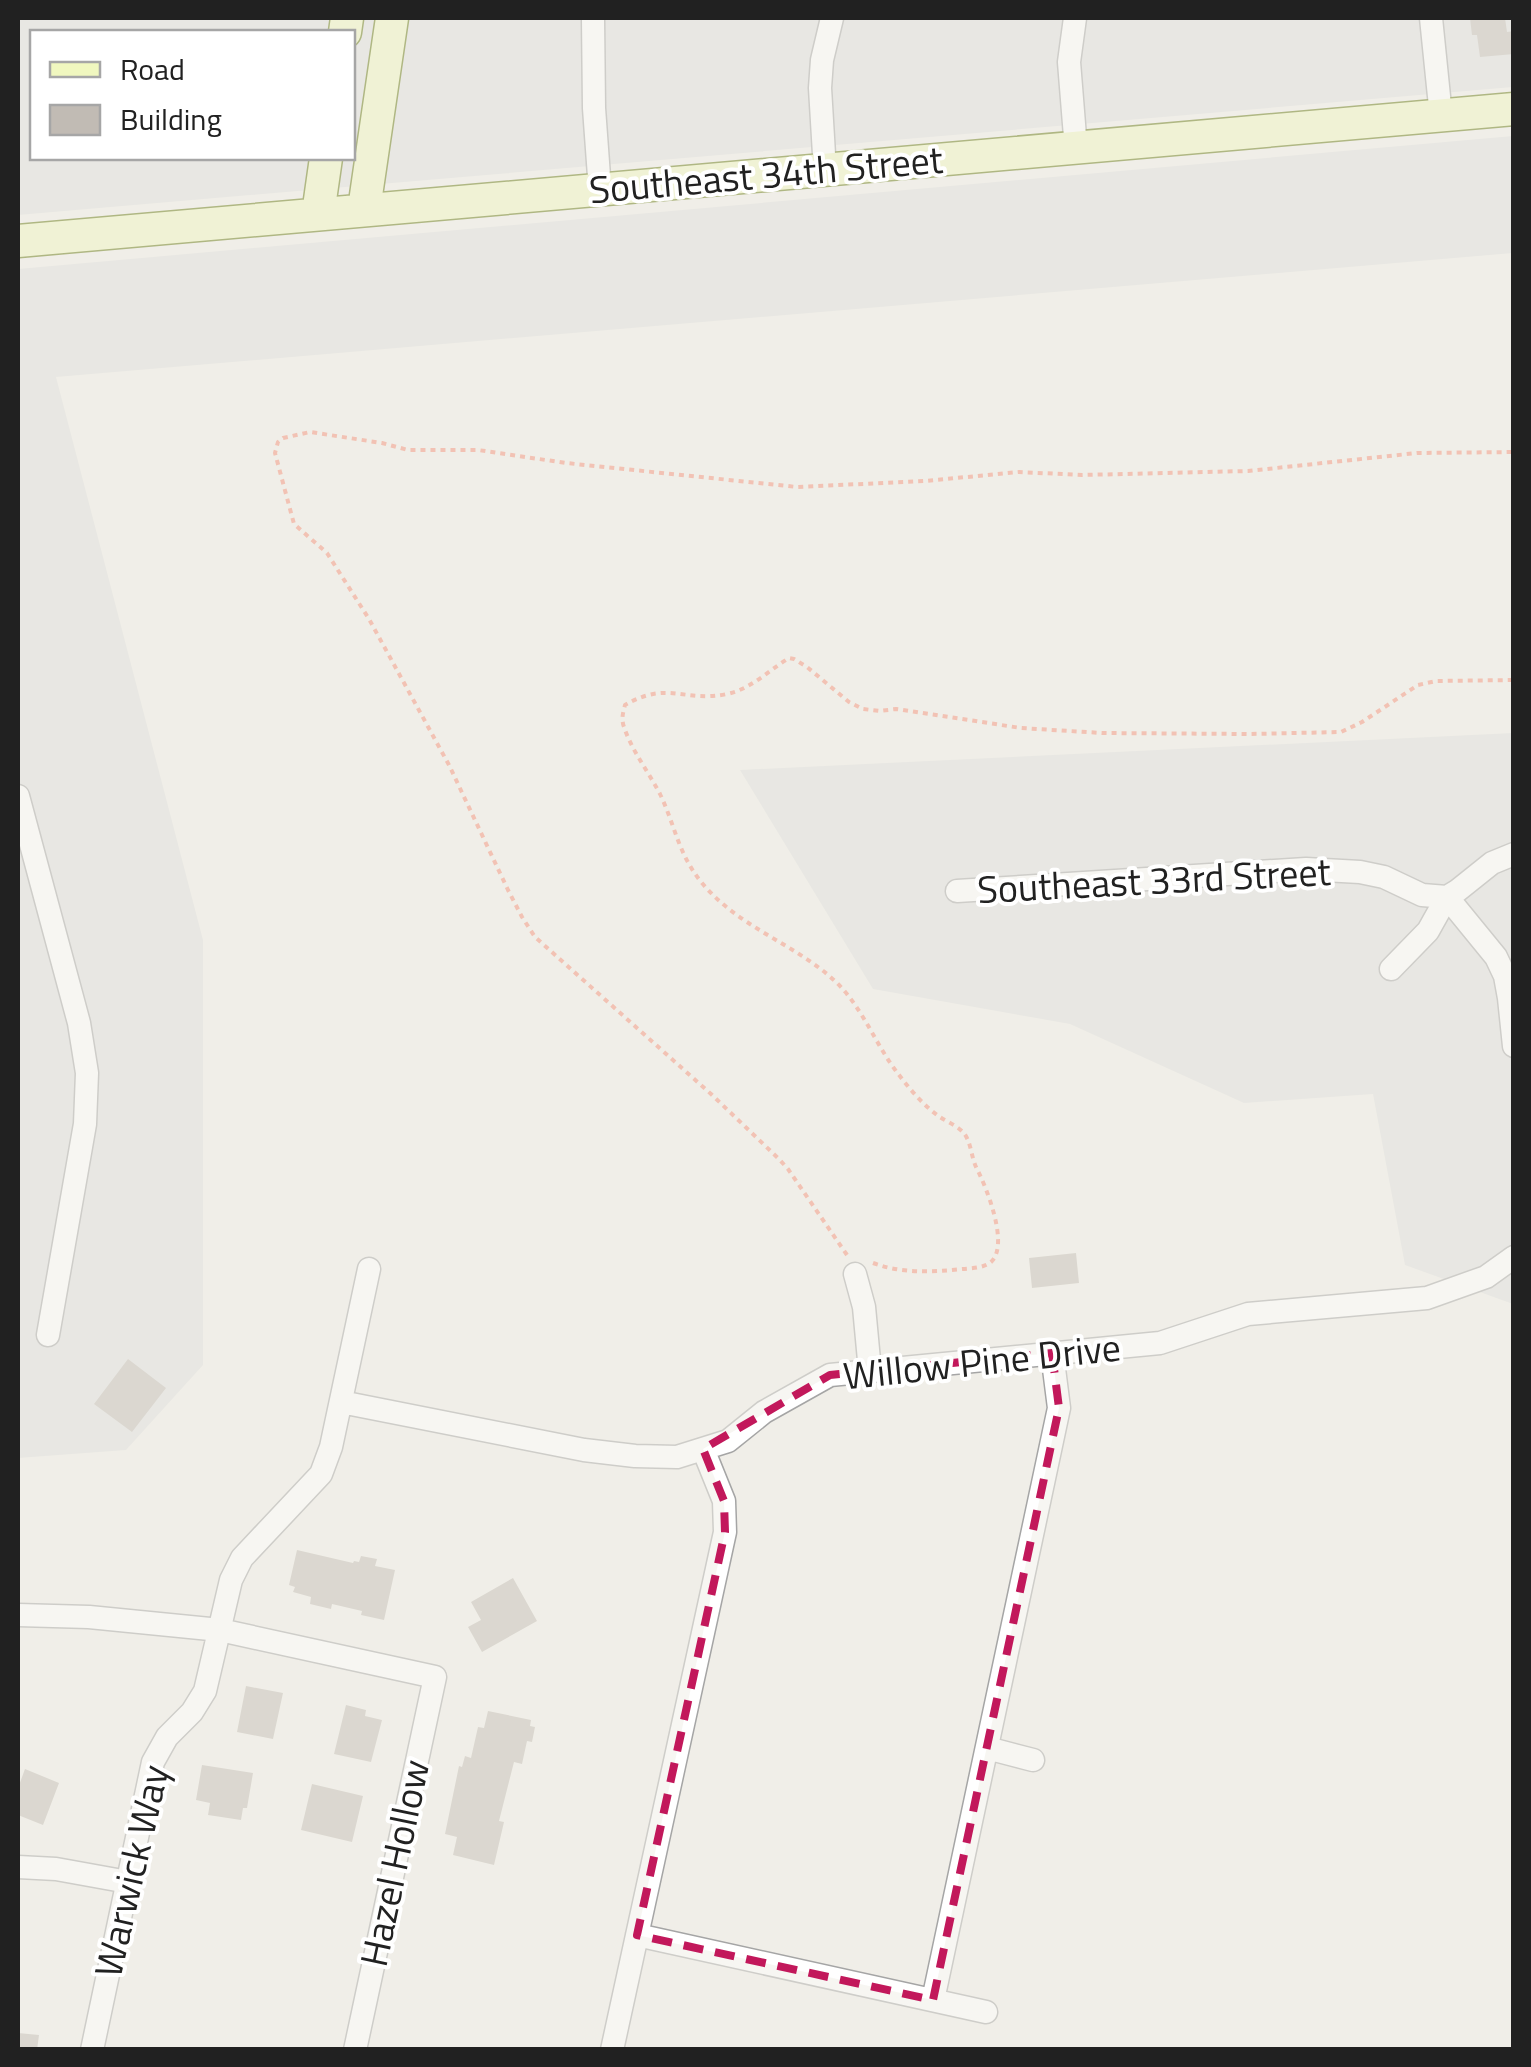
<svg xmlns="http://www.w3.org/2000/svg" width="1531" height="2067" viewBox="0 0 1531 2067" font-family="'Titillium Web',sans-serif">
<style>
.residential{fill:#dedede;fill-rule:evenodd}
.building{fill:#c1bbb4}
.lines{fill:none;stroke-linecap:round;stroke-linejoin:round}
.street-casing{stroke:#a5a5a5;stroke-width:25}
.secondary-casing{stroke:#61740b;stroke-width:35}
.path{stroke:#f38d76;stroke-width:4;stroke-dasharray:5 5;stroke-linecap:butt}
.street{stroke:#fff;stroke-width:22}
.secondary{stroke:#f0f7bf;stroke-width:32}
.marked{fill:none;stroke:#c2185b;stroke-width:8;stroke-dasharray:20 12;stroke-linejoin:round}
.labels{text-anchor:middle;stroke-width:8;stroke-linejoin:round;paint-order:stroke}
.street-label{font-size:38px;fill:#212121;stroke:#fff}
</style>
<rect width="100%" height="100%" fill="#f0eee8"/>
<path class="residential" d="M18,18H1513V87L18,215ZM32,32H352V158H32Z
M1513,136V253L56,377L203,940V1365L126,1450L18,1458V269Z
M1513,733V1304L1405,1265L1373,1094L1244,1103L1070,1024L873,989L740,770Z"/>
<path class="building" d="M1470,18H1505L1507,32L1514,31V54L1480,57L1477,35H1472Z
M1076,1253L1079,1283L1032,1288L1029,1258Z
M128,1359L166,1388L132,1432L94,1404Z
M297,1550L353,1563L354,1561L359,1562L361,1556L377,1559L375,1566L395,1570L384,1620L361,1615L362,1611L332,1604L331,1609L310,1604L311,1597L293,1592L295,1587L289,1585Z
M513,1578L537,1621L482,1652L468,1627L481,1620L471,1602Z
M246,1686L283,1693L273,1739L237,1732Z
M346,1705L366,1710L365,1716L382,1720L371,1762L334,1754Z
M488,1711L531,1720L530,1726L535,1727L532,1742L527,1741L522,1764L514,1762L499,1821L504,1822L494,1865L453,1855L457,1837L445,1834L459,1766L462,1767L465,1756L471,1758L478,1727L484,1728Z
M202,1765L253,1773L247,1808H243L241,1820L208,1815L210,1803L196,1800Z
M25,1769L59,1783L43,1825L18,1815V1788Z
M312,1784L363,1796L352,1842L301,1830Z
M18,2033L39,2035L37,2050H18Z"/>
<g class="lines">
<defs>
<path id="street" d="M593,18L594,108L600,190
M1075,18L1069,62L1076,149
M1431,18L1441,116
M825,171L820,88L822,60L832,18
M18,796L79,1023L87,1073L85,1124L48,1335
M957,891L1306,869L1360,872L1384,877L1422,895L1447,897L1457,891L1492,863L1514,854
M1391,969L1428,931L1447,897L1496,957L1505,976L1509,998L1514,1046
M855,1274L864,1307L870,1371
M341,1402L584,1450L635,1456L677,1457L728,1441L764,1412L830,1375L1160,1343L1248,1314L1427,1298L1486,1277L1514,1257
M18,1615L89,1617L220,1630L435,1677L355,2050
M987,1748L1033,1760
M18,1867L56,1869L128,1882
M637,1935L986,2012
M933,2000L1059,1408L1052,1353
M92,2050L153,1762L167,1737L192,1712L205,1691L231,1580L242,1558L321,1474L331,1447L369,1269
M612,2050L725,1532L724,1501L703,1449"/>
<path id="secondary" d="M345,32L347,18
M364,209L392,18
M318,214L326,158
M18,241L1514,109"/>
</defs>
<use href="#street" class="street-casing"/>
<use href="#secondary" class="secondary-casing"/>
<path class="path" d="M847,1255L788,1169L779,1159L711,1094L535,937L522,917L508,890L449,765L369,619L327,553L294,524L275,453L278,442L283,438L310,432L382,443L408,450H478L566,463L797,487L925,481L1019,472L1082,475L1248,471L1417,453L1514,452
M873,1263C903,1274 932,1272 963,1269C973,1268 985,1268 992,1261C1009,1243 986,1186 976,1167C971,1156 971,1141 963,1132C956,1125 945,1121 937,1115C921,1103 908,1087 896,1071C875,1043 862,1007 836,982C796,944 739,928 702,883C678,854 675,825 660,794C648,771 632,751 624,727C621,719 623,713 625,705C668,680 684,703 727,694C751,689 768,671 789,658L794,659L807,667L849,702L863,709L880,711L896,709L1021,728L1102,733L1250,734L1341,732L1362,722L1418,685L1436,681L1514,680"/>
<use href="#street" class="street"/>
<use href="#secondary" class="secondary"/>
</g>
<path d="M0 0H1531V2067H0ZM1052,1353L1059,1408L933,2000L637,1935L725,1532L724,1501L703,1449L830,1375Z" fill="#f0eee8" fill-opacity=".55" fill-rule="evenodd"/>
<path class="marked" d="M1052,1353L1059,1408L933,2000L637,1935L725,1532L724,1501L703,1449L830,1375Z"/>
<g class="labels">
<g class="street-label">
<text transform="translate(766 175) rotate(-5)" y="13">Southeast 34th Street</text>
<text transform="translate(1154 881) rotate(-3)" y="13">Southeast 33rd Street</text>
<text transform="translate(982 1362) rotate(-6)" y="13">Willow Pine Drive</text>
<text transform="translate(395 1863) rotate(-78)" y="13">Hazel Hollow</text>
<text transform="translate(132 1871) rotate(-77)" y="13">Warwick Way</text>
</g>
</g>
<rect width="1531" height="2067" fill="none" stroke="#212121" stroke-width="40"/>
<rect x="30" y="30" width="325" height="130" fill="#ffffff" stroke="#a6a6a6" stroke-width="2.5"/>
<rect x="50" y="62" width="50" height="15" fill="#f0f7bf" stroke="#a6a6a6" stroke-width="2.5"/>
<text x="120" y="80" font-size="30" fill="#212121">Road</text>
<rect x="50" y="105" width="50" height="30" fill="#c1bbb4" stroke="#a6a6a6" stroke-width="2.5"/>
<text x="120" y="130" font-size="30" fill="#212121">Building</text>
</svg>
